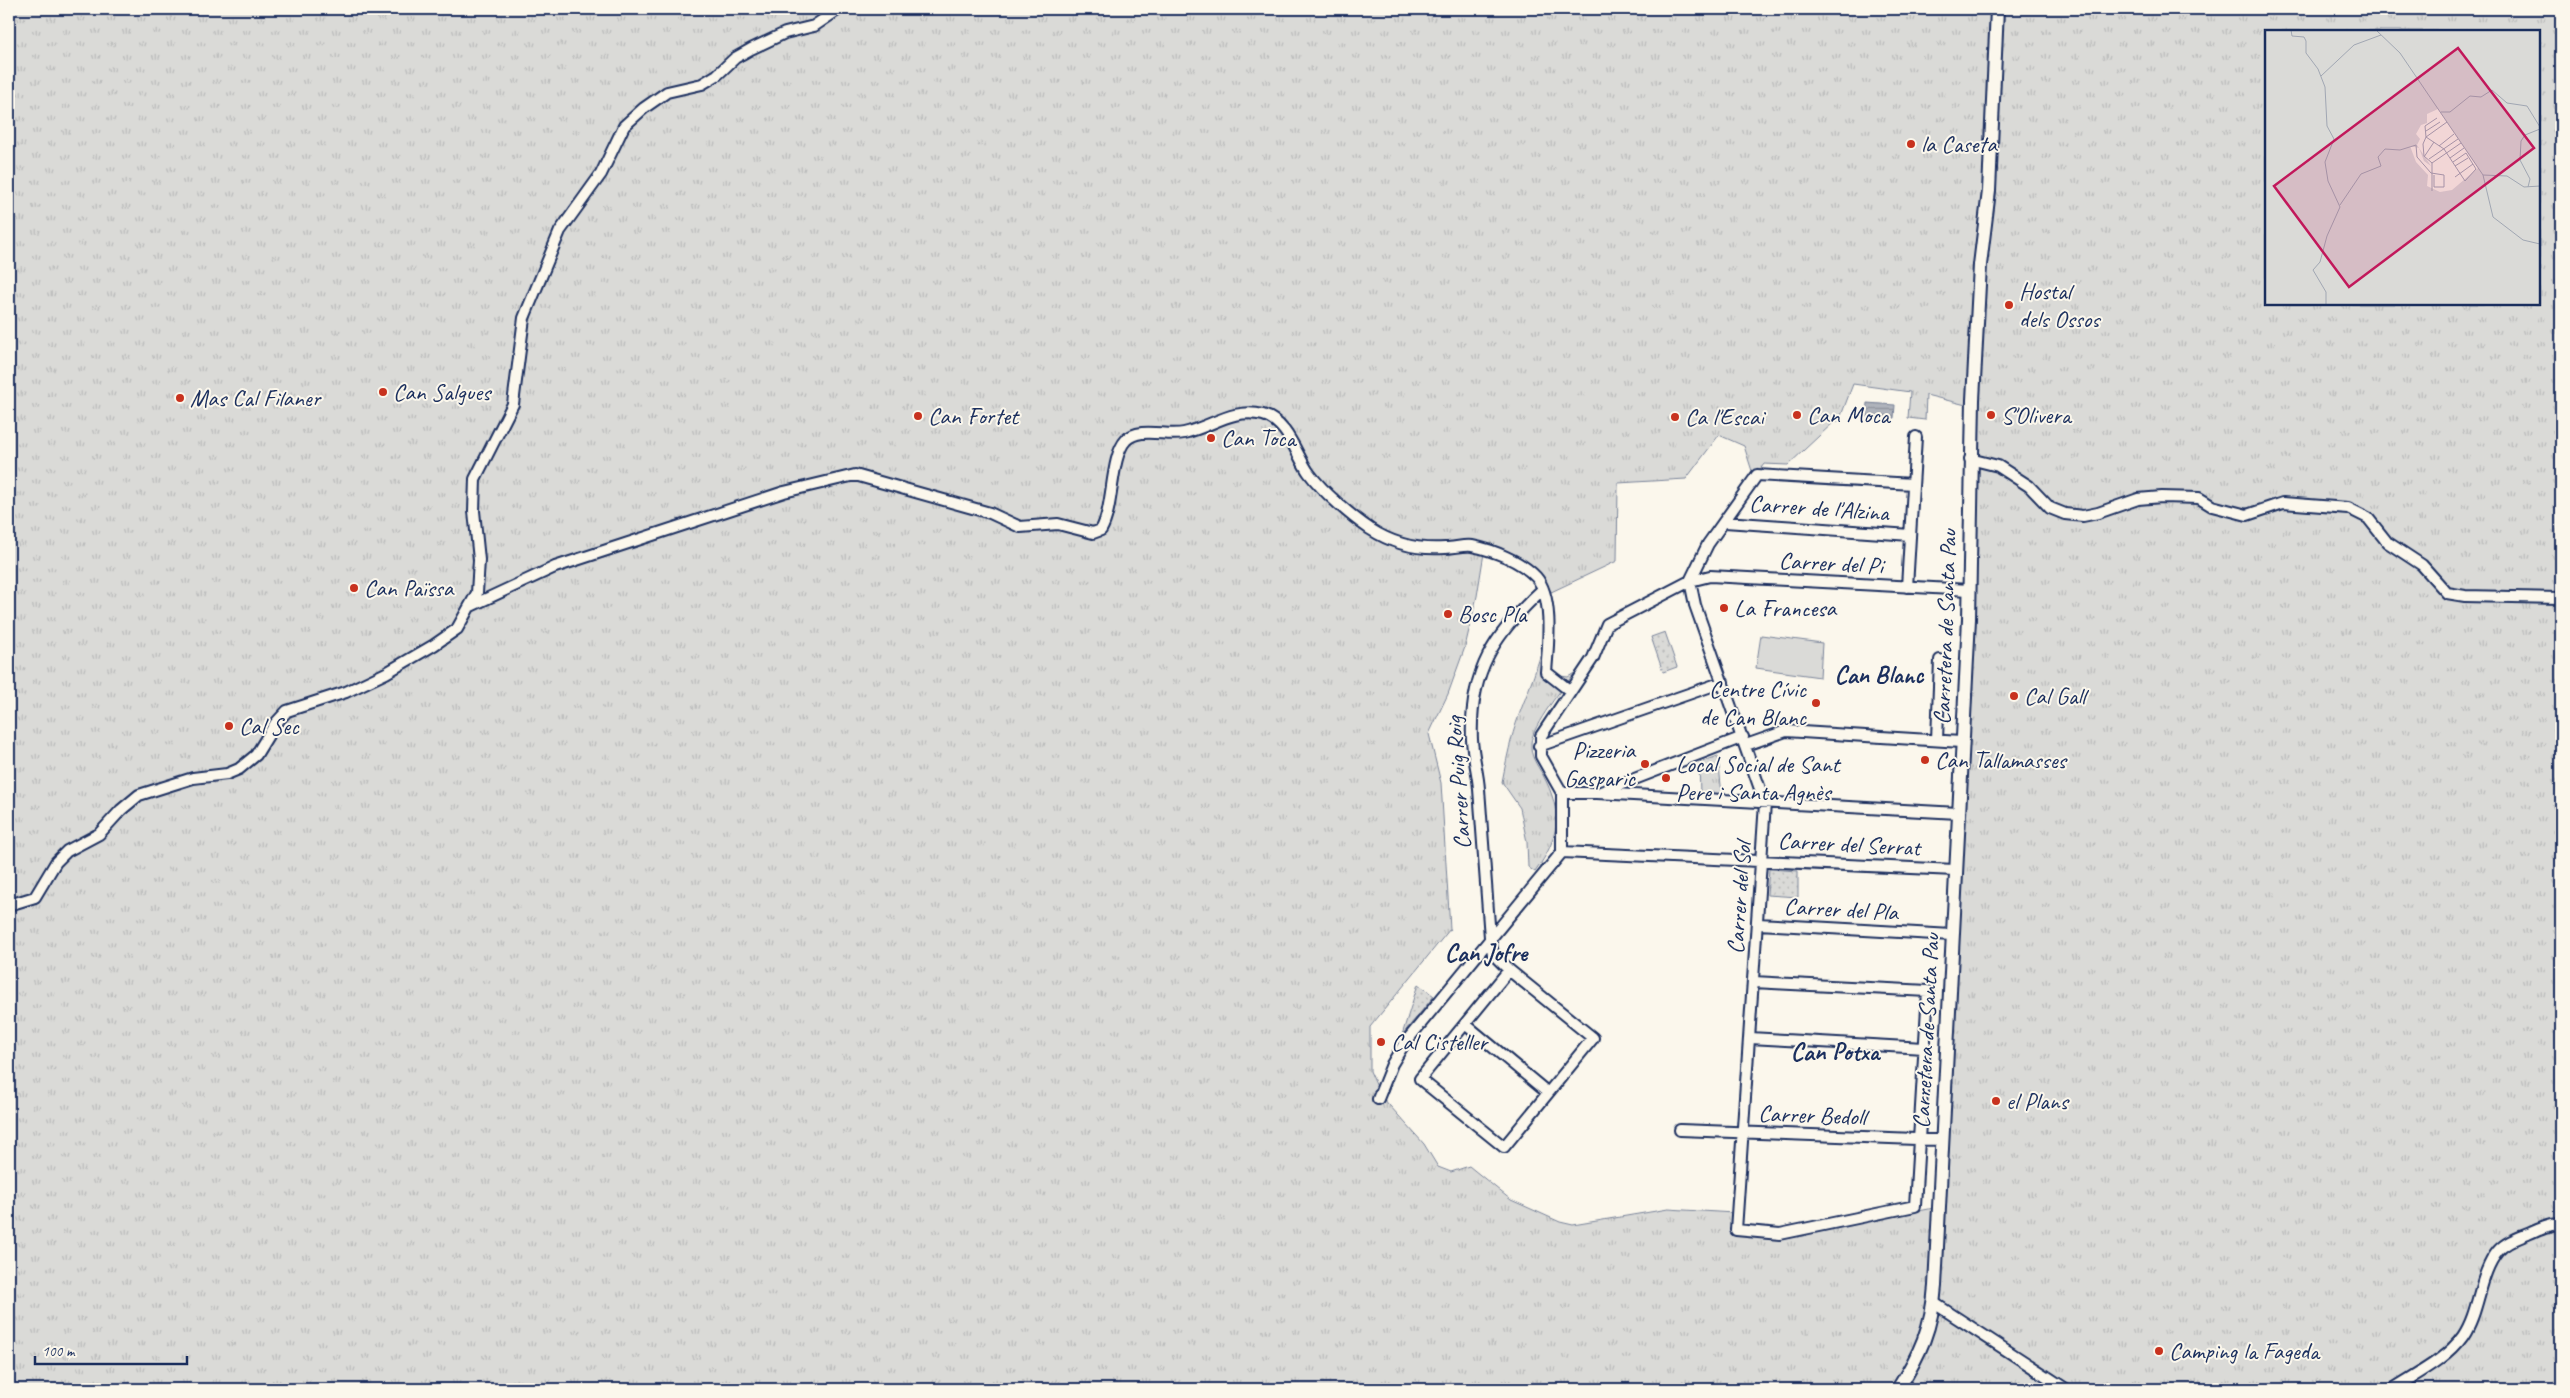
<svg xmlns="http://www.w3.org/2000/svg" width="2570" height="1398" viewBox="0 0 2570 1398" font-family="Caveat,sans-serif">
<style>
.grass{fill:url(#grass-dots);stroke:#7a849a}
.park{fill:url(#park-tufts);stroke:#7a849a;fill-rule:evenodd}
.pitch{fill:#dadad7;stroke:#7a849a}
.water{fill:url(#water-rules);stroke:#747e96}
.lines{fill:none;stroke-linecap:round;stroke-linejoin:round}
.minor-casing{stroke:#1b2f5e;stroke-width:14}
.major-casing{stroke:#1b2f5e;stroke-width:16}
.minor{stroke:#fbf7ec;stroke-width:10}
.major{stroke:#fbf7ec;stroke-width:12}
.poi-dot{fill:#c8321e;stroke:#fbf7ec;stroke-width:2}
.labels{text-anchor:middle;stroke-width:4;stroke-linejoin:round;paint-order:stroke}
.poi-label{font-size:24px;fill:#1b2f5e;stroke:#fbf7ec;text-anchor:start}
.street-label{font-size:24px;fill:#1b2f5e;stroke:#fbf7ec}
.neighbourhood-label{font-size:25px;font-weight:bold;fill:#1b2f5e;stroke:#fbf7ec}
.inset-road{fill:none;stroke:#a1a7b3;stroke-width:1}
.view{fill:#c2185b;fill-opacity:0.15;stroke:#c2185b;stroke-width:2.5}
.inset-edge{fill:none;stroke:#1b2f5e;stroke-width:2.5}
</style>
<defs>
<pattern id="grass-dots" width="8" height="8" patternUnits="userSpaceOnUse" patternTransform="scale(1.25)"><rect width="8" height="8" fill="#dadad7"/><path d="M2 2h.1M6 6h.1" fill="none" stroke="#babbbb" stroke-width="1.8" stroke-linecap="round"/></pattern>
<pattern id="park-tufts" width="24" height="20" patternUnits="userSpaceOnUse" patternTransform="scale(1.25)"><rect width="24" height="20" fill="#dadad7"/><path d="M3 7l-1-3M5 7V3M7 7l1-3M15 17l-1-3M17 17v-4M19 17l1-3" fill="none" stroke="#babbbb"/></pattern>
<pattern id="water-rules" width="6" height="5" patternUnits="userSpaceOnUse" patternTransform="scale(1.25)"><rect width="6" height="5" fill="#afb3bb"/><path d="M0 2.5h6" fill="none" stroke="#8e929b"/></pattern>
</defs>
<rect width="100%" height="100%" fill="#fbf7ec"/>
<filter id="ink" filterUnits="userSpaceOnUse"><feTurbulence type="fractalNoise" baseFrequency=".02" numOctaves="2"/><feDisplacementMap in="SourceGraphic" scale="10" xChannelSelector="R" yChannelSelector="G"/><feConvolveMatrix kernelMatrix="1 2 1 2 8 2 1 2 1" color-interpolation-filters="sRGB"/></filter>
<g filter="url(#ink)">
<path class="grass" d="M1665,632L1677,667L1663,672L1651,637Z
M1769,869L1798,871V897L1767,895Z
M1418,984L1434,996L1402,1035Z"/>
<path class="park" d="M9,9H2561V1389H9ZM2266,31H2539V304H2266ZM1853,384L1910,392L1908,418L1925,420L1926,395L1978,408L1939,1207L1781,1238L1733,1235L1734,1213L1668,1209L1573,1225L1560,1222L1511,1200L1469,1166L1451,1172L1438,1167L1424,1144L1381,1096L1370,1071V1027L1450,929L1441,783L1429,734L1448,694L1465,647L1477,596L1484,553C1500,559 1528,566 1537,583C1562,634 1525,688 1512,737C1508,752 1505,767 1502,782L1520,808L1527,842L1528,867L1535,872C1560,837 1563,813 1543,775C1537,765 1530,756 1531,743C1532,726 1564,685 1576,672L1568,677L1560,676L1551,667L1549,593L1617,561L1618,483L1686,479L1719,435L1744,446L1752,471H1759L1764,464L1788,465L1835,421H1839Z
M1718,756L1722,795L1700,794L1699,763Z"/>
<path class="pitch" d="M1761,635L1822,643L1820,677L1756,668Z"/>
<path class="water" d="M1867,403L1895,405L1894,418L1866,417Z"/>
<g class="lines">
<defs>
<path id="minor" d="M1970,459L1998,466L2029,486L2050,508L2065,514L2083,516L2098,513L2138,499L2162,497L2199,498L2212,506L2247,515L2283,503L2348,508L2368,518L2387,542L2422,565L2447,593L2465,596L2561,598
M1725,522L1910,535
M1907,587L1916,437
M471,606L555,567L784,492L855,475L990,513L1020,527L1058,524L1093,533L1101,530C1114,508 1110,457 1126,440C1140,426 1166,437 1184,433C1211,427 1234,407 1263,415C1288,422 1296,455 1309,473C1323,492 1351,516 1370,529C1393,544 1418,550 1445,548C1454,548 1463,545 1472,546C1493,550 1521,561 1536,577C1554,597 1548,647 1546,672L1569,690
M1937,740L1940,660
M1746,745L1786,731L1961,742
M1539,746L1723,682
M1601,792L1743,737
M1562,793H1597L1958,813
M1562,852L1955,870
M9,905L35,897L56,862L67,851L99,834L121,810L139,795L193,778L227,774L239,769L256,755L275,724L287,711L346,692L386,673L434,645L457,629L477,593L479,560L474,511L475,479L513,404L524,318L560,231L601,174L624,126L644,108L667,92L702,84L717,75L735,58L751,49L785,33L814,26L839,9
M1758,924L1952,935
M1509,970L1420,1079L1504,1147L1593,1038L1509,970L1493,954L1490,937C1486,888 1483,839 1479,789C1478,773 1473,757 1472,740C1469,672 1494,634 1543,589
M1754,982L1928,991L1915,1206L1780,1234L1736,1230L1765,803L1695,605L1690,581L1710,576L1970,590
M1465,1024L1548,1093
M1750,1038L1924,1048
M1378,1099L1392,1064L1404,1044L1562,852V793L1541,756V736L1593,658L1607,624L1690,581L1708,544L1757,475L1913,484
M1680,1130L1942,1140
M1934,1303L2066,1389
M2393,1389C2416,1374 2447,1359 2463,1336C2480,1311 2479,1274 2498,1251C2506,1242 2518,1238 2528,1234C2539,1229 2550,1224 2561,1224"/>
<path id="major" d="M1898,1389C1920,1354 1932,1328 1935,1286L1969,619L1973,400L1980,265L1989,191L1997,9"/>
</defs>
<use href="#minor" class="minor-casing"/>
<use href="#major" class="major-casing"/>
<use href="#minor" class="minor"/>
<use href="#major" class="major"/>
</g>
</g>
<g class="poi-dot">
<circle cx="1911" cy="144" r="5"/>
<circle cx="2009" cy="305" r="5"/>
<circle cx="383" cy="392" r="5"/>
<circle cx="180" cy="398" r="5"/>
<circle cx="1797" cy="415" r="5"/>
<circle cx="1991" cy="415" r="5"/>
<circle cx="918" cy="416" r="5"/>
<circle cx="1675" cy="417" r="5"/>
<circle cx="1211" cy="438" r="5"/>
<circle cx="354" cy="588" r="5"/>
<circle cx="1724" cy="608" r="5"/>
<circle cx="1448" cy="614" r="5"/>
<circle cx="2014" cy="696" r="5"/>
<circle cx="1816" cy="703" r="5"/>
<circle cx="229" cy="726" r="5"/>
<circle cx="1925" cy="760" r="5"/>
<circle cx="1645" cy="764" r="5"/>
<circle cx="1666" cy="778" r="5"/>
<circle cx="1381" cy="1042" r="5"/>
<circle cx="1996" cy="1101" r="5"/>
<circle cx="2159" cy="1351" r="5"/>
</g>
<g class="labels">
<g class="poi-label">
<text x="1921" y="152">la Caseta</text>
<text x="2019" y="299">Hostal<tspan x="2019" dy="28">dels Ossos</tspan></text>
<text x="393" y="400">Can Salgues</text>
<text x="190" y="406">Mas Cal Filaner</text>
<text x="1807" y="423">Can Moca</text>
<text x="2001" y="423">S'Olivera</text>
<text x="928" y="424">Can Fortet</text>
<text x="1685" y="425">Ca l'Escai</text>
<text x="1221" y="446">Can Toca</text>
<text x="364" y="596">Can Païssa</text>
<text x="1734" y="616">La Francesa</text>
<text x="1458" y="622">Bosc Pla</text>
<text x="1806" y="697" text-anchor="end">Centre Cívic<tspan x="1806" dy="28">de Can Blanc</tspan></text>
<text x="2024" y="704">Cal Gall</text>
<text x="239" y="734">Cal Sec</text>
<text x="1635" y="758" text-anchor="end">Pizzeria<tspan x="1635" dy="28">Gasparic</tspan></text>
<text x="1935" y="768">Can Tallamasses</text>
<text x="1676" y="772">Local Social de Sant<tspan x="1676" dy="28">Pere i Santa Agnès</tspan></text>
<text x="1391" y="1050">Cal Cisteller</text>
<text x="2006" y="1109">el Plans</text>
<text x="2169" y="1359">Camping la Fageda</text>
</g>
<g class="street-label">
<text transform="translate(1819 508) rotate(4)" y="8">Carrer de l'Alzina</text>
<text transform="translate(1831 563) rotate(3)" y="8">Carrer del Pi</text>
<text transform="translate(1945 627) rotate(-88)" y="8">Carretera de Santa Pau</text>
<text transform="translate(1458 783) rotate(-94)" y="8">Carrer Puig Roig</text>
<text transform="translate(1849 844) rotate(3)" y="8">Carrer del Serrat</text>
<text transform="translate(1739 898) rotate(-86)" y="8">Carrer del Sol</text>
<text transform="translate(1841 909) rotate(3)" y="8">Carrer del Pla</text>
<text transform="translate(1926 1031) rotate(-87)" y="8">Carretera de Santa Pau</text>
<text transform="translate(1812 1115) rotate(2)" y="8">Carrer Bedoll</text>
</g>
<g class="neighbourhood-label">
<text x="1879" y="683">Can Blanc</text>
<text x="1486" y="961">Can Jofre</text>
<text x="1835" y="1060">Can Potxa</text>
</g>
</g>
<g transform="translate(2265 30)">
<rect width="275" height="275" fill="#fbf7ec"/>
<path d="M0,0H275V275H0ZM173,79L213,138L187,160L175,162L162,156L163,145L151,132L145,116L154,118L159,131L166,136L152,115L155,109L151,104L156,95L162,93V84Z" fill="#dadad7" fill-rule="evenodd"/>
<path class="inset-road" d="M26,0L27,6L39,7L41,11V23L53,39L60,57L62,96L69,109L60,132L63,151L75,177L62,206L55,232L48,240L61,262V275M111,0L135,23L218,145L228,187L258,210L275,214M56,46L89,15L116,5M176,82H185L205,66L216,67L227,60L242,73L262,76L275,97M182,92L161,107L179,119L200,151L211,139L201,123L188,132M161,101L175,92M151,115L152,127L166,143L179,145V157H169V145M174,116L189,104M159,127L169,112M185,128L199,118M164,129L193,109M167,133L196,113M190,136L203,128M218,145L242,146L259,157L275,156M190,147L208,134M263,157L265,149L255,130L256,111L260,105L275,99M167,161V133L159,126L158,114L161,107L160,96L172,88M75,175L96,144L116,136L113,127L120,119L135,120L151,115"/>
<path class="view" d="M193,18L269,118L84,257L9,156Z"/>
<rect width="275" height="275" class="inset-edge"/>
</g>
<rect width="2570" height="1398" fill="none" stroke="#fbf7ec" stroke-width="30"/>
<rect x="15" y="15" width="2540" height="1368" fill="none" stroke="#1b2f5e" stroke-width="2" filter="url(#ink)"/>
<path d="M35 1356v8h152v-8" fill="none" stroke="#1b2f5e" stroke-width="2.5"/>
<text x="42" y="1356" font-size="15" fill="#1b2f5e" stroke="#fbf7ec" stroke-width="4" paint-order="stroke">100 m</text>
</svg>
